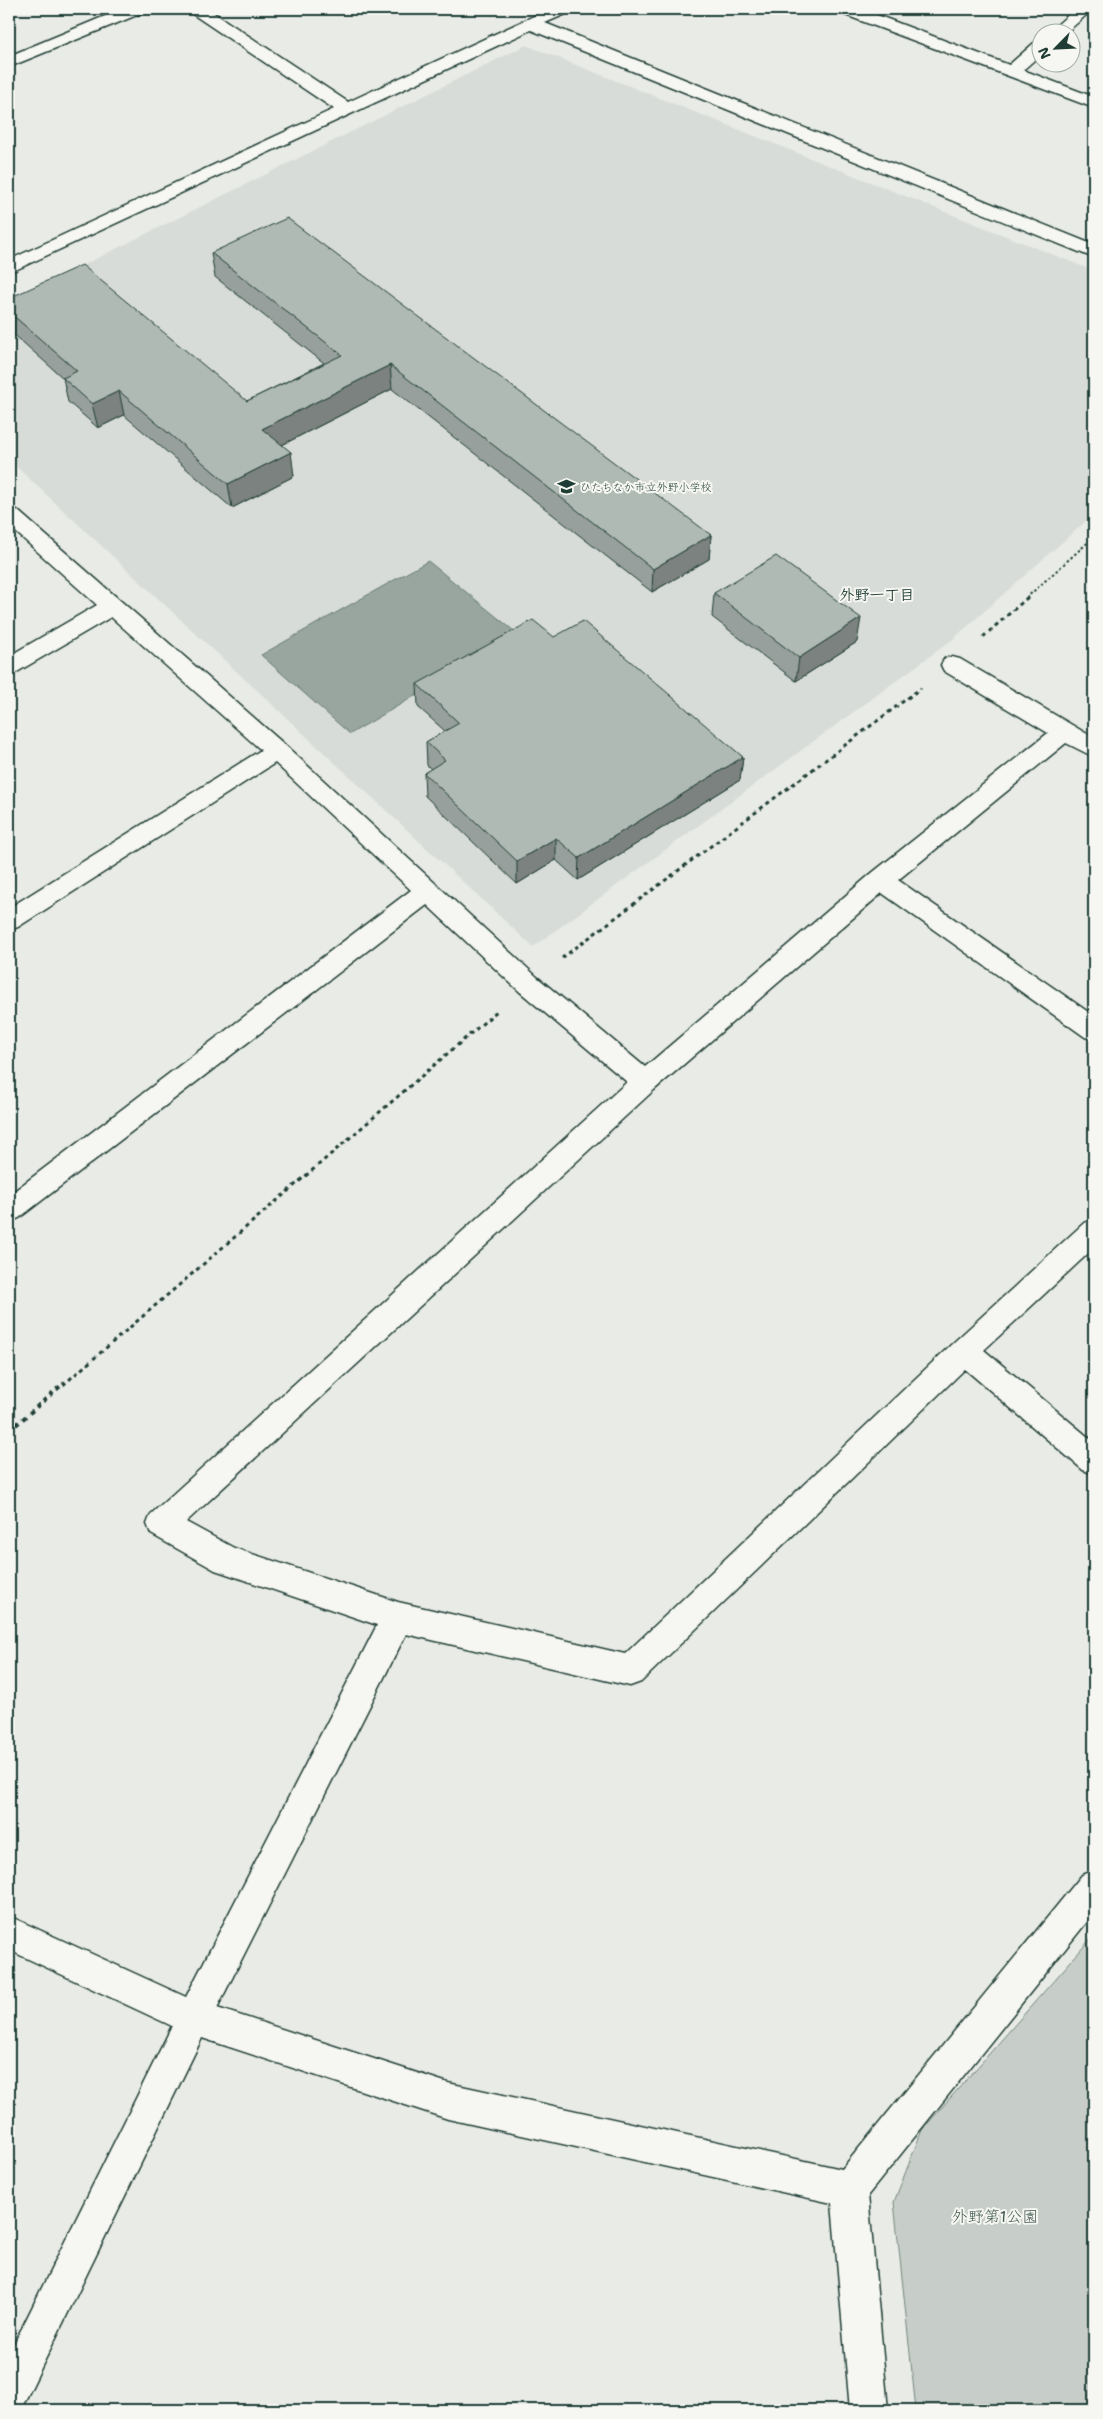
<svg xmlns="http://www.w3.org/2000/svg" width="1103" height="2419" viewBox="0 0 1103 2419" font-family="'Shantell Sans','Klee One',sans-serif">
<style>
.built{fill:#d8dcd8}
.green{fill:#c7cec9;stroke:#73867e}
.water{fill:#99a6a0;stroke:#687c75}
.lines{fill:none;stroke-linecap:round;stroke-linejoin:round}
.minor-casing{stroke:#1f3d34;stroke-width:3}
.tertiary-casing{stroke:#1f3d34;stroke-width:3}
.path-far2{stroke:#1f3d34;stroke-width:2;stroke-dasharray:2.5 2.5;stroke-linecap:butt}
.path-far1{stroke:#1f3d34;stroke-width:3;stroke-dasharray:4 4;stroke-linecap:butt}
.path{stroke:#1f3d34;stroke-width:4;stroke-dasharray:4.5 4.5;stroke-linecap:butt}
.minor{fill:#f6f6f2;fill-rule:evenodd}
.tertiary{fill:#f6f6f2;fill-rule:evenodd}
.wall{fill:#97a09c;stroke:#1f3d34}
.shaded-wall{fill:#7b827f;stroke:#1f3d34}
.building{fill:#b0bab5;stroke:#1f3d34}
.labels{text-anchor:middle;stroke-width:4;stroke-linejoin:round;paint-order:stroke}
.far-poi-label{font-size:11px;fill:#1f3d34;stroke:#f6f6f2;text-anchor:start}
.neighbourhood-label{font-size:15px;font-weight:bold;fill:#1f3d34;stroke:#f6f6f2}
.near-park-label{font-size:16px;fill:#415a52;stroke:#f6f6f2}
</style>
<rect width="100%" height="100%" fill="#e9ebe7"/>
<filter id="ink" filterUnits="userSpaceOnUse"><feTurbulence type="fractalNoise" baseFrequency=".02" numOctaves="2"/><feDisplacementMap in="SourceGraphic" scale="10" xChannelSelector="R" yChannelSelector="G"/><feConvolveMatrix kernelMatrix="1 2 1 2 8 2 1 2 1" color-interpolation-filters="sRGB"/></filter>
<g filter="url(#ink)">
<path class="built" d="M526,45L1094,271V514L952,640L533,947L9,460V302Z"/>
<path class="green" d="M1094,1935V2410H916L894,2202L922,2130Z"/>
<path class="water" d="M428,561L519,635L350,734L261,655Z"/>
<g class="lines">
<defs>
<path id="minor" d="M189,9H208L348,102L549,9H570L568,13L545,23L1094,245V258L531,30L9,273V260L334,109L191,13Z
M838,9H861L1009,65L1034,43L1040,42V55L1023,70L1094,97V108L840,13Z
M1075,9H1093L1067,32H1049Z
M9,508L17,510L285,745L537,977L645,1067L872,873L1048,733L944,671L941,665L944,659L952,657L960,659L1094,738V757L1066,743L898,880L1094,1016V1040L1085,1037L882,893L654,1090L186,1522L234,1548L398,1602L625,1654L954,1342L1084,1223L1094,1219V1248L984,1350L1094,1442V1474L1083,1470L965,1369L641,1682L630,1686L406,1634L217,2008L448,2083L842,2169L1082,1875L1094,1870V1913L868,2195L888,2410H850L832,2203L448,2119L202,2038L22,2407L9,2410V2354L172,2026L9,1950V1916L186,1997L377,1625L215,1570L151,1534L147,1524L151,1514L627,1082L519,991L427,905L19,1218L9,1222V1195L411,890L275,763L18,927L9,930V908L261,750L111,617L17,672L9,674V656L97,605L9,526Z"/>
<path id="tertiary" d="M122,9H144L142,13L9,67V56Z"/>
</defs>
<use href="#minor" class="minor-casing"/>
<use href="#tertiary" class="tertiary-casing"/>
<path class="path-far2" d="M1026,598L1094,537"/>
<path class="path-far1" d="M983,637L1028,597
M562,958L921,688
M63,1385L497,1011"/>
<path class="path" d="M9,1431L64,1383"/>
<use href="#minor" class="minor"/>
<use href="#tertiary" class="tertiary"/>
</g>
<path class="wall" d="M211,253L711,535L709,559L652,592L392,389L282,445L294,476L232,508L124,415L98,428L68,402L63,378L9,330V298L247,401L324,363L215,277Z
M714,593L857,642L796,681L712,617Z
M554,637L743,757L740,780L578,880L556,860L517,884L425,796L424,773L431,769L427,765L426,742L445,731L418,707L417,684Z"/>
<path class="shaded-wall" d="M390,365L392,389L266,453L262,429Z
M119,391L124,415L98,428L92,404Z
M291,452L294,476L232,508L228,484Z
M711,535L709,559L652,592L653,569Z
M861,618L857,642L796,681L799,658Z
M743,757L740,780L578,880L579,858Z
M556,838V860L517,884V861Z"/>
<path class="building" d="M287,218L711,535L653,569L390,365L262,429L291,452L228,484L119,391L92,404L63,378L77,371L9,312V298L82,265L247,401L342,355L211,253Z
M776,556L861,618L799,658L714,593Z
M533,620L554,637L583,621L743,757L579,858L556,838L517,861L424,773L445,760L426,742L459,723L417,684Z"/>
</g>
<defs>
<symbol id="school-bare" viewBox="-9 -9 18 18"><path d="M0-5L7-2L0 1L-7-2ZM-4 1L0 2.5L4 1V4Q0 6-4 4Z" fill="#1f3d34" stroke="#f6f6f2" stroke-width="2.5" paint-order="stroke"/></symbol>
</defs>
<g fill-rule="evenodd">
<use href="#school-bare" x="554" y="474" width="25" height="25"/>
</g>
<g class="labels">
<g class="far-poi-label">
<text x="580" y="491">ひたちなか市立外野小学校</text>
</g>
<g class="neighbourhood-label">
<text x="877" y="600">外野一丁目</text>
</g>
<g class="near-park-label">
<text x="995" y="2222">外野第1公園</text>
</g>
</g>
<rect width="1103" height="2419" fill="none" stroke="#f6f6f2" stroke-width="30"/>
<rect x="15" y="15" width="1073" height="2389" fill="none" stroke="#1f3d34" stroke-width="2" filter="url(#ink)"/>
<g transform="translate(1056 48) rotate(246)"><circle r="24" fill="#f6f6f2" stroke="#a0aca6"/>
<path d="M0-4L9 19L0 12L-9 19Z" fill="#1f3d34"/>
<text y="-8" font-size="14" font-weight="bold" text-anchor="middle" fill="#1f3d34">N</text>
</g>
</svg>
